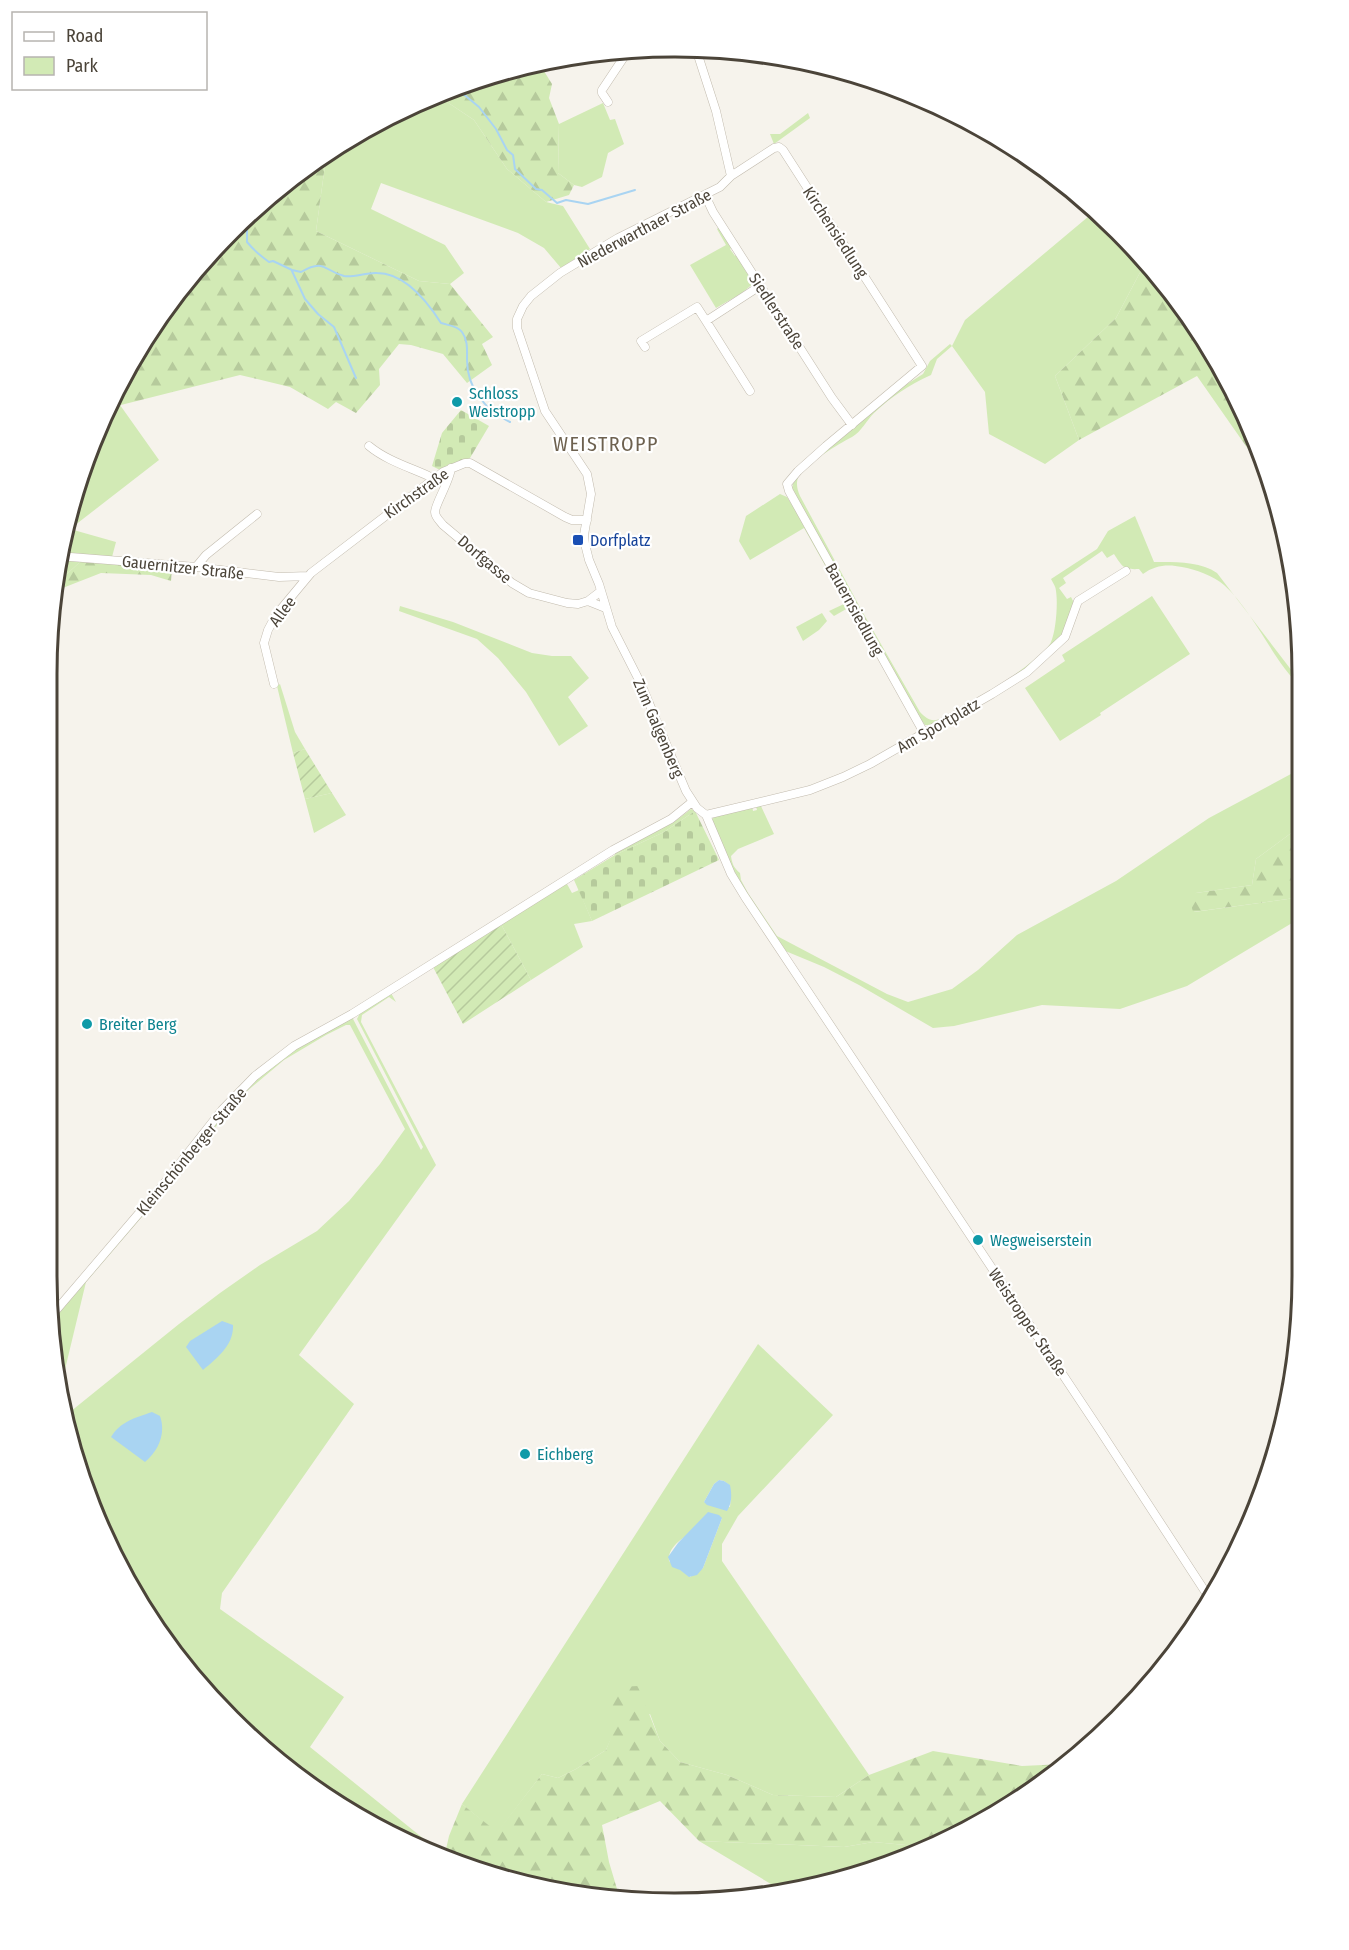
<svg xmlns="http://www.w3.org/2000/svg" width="1349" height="1950" viewBox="0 0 1349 1950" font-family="'Fira Sans Condensed',sans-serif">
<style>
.green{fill:#d2eab5;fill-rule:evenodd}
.forest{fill:url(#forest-firs)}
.cemetery{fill:url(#cemetery-stones)}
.garden{fill:url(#garden-furrows)}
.water{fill:#a9d4f2}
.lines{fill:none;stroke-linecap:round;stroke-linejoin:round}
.stream{stroke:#a9d4f2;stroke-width:2}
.minor-casing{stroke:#c2bbae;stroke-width:9}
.minor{stroke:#fff;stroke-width:8}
.culture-dot{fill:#0f9aa8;stroke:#fff;stroke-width:2}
.transit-dot{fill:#1a4fb4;stroke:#fff;stroke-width:2}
.labels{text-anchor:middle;stroke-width:4.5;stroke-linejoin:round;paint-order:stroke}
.street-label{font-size:16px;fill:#4b4439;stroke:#fff}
.culture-label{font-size:16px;fill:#0d838f;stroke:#fff;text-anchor:start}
.transit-label{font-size:16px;fill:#164399;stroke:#fff;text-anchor:start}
.quarter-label{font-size:20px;letter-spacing:1.5px;fill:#6e6250;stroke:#fff}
.rim{fill:none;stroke:#4b4439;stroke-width:3}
</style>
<defs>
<pattern id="forest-firs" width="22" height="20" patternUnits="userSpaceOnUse" patternTransform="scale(1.5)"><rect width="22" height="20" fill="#d2eab5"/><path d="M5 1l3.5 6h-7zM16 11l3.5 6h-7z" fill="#b6ca9c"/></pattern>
<pattern id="cemetery-stones" width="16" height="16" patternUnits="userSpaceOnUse" patternTransform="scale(1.5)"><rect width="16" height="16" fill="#d2eab5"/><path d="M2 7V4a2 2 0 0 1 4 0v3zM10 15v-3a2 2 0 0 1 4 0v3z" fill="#b6ca9c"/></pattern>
<pattern id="garden-furrows" width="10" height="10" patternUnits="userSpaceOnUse" patternTransform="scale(1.5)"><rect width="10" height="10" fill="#d2eab5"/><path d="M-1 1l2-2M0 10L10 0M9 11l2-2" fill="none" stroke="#b6ca9c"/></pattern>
</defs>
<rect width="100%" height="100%" fill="#f6f3ec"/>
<path class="green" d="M435,94L474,120L507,169L546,202L563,206L590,249L561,268L544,248L518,233L381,183L371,209L445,245L464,273L450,284L419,281L316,231L326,158L331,149Z
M603,103L610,120L615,119L624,144L608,153L602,177L582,187L574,185L558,173L559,124Z
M808,113L810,118L774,144L770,134H780Z
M1095,211L1119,231L1145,263L1116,318L1055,376L1079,440L1045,464L989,434L985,392L952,346L937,359L931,375C909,385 892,396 874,413C867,420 861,432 852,437C837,445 810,461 800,474C795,481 797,489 800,496L862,611L920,712C925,717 929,721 936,720C954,718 1045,658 1051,642C1056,631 1058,604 1056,591C1056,587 1053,583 1051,579L1097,549L1108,531L1135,516L1154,562C1174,562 1200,561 1217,573L1302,684V688C1272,660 1255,613 1224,585C1214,576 1195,569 1182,567C1168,564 1155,565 1143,574L1139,569C1123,570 1122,566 1114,554L1107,558L1102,551L1063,578L1066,583L1059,588L1067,599L1071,597L1074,603L1063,636L1054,646L1014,679L933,725H925L917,714L792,489L794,479L799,473L896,391L923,374L930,361L950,344L952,346L965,320Z
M719,227L732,247L730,249L735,256L737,254L755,282L742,293L716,308L690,265L726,245L717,229Z
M120,405L159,460L70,529L116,542L112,557L58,553L80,472L109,408Z
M780,494L787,497L806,527L849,605L848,608L834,616L829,611L846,603L804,528L750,560L739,541L746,516Z
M58,560L81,561L67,574L56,579Z
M1152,596L1190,654L1100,713L1101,715L1060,741L1025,688L1065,661L1062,655Z
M400,606L453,622L532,653L552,656H571L589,678L568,697L588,726L559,746L526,692L498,658L477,639L399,611Z
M822,613L827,621L819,630L803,641L796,627Z
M280,684L295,732L305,749L293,753L277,686Z
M1302,768V825L1256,859L1252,885L1196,893L1194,912L1302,897V917L1187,986L1120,1009L1042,1005L954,1026L933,1028L859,985L824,967L783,950L762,919L733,871L712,819L717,815L752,806L753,811L757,810L756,806L760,804L774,834L738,849L731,856C732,864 734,868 740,873L741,880L748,893L777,936L887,994L908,1002L952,989L978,970L1017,935L1116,881L1209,818Z
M332,793L346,815L314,833L305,799Z
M691,809L695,811L664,832L615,855L614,853L678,819Z
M567,884L572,893L579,890L592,921L574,924L583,947L531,980L501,924L561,886Z
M391,993L396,1002L389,997L362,1015L361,1022L436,1165L299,1355L354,1404L222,1593L220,1609L344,1697L310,1747L445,1856L444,1858L434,1856L360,1819L261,1748L152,1624L94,1516L68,1438L65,1416L179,1324L220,1293L260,1265L317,1231L349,1201L380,1164L405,1129L350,1025H346L326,1035L284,1060L246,1092L218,1124L177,1176L86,1282L61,1386L52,1318L244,1090L294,1049L352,1017L421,1150L423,1147L357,1019L360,1013Z
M758,1344L833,1415L738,1516L722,1544V1561L869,1775L836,1797L773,1795L727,1775L680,1762L660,1741L650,1714L616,1727L606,1750L576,1769L558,1778L542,1774L497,1833L462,1804ZM719,1480L724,1481L729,1485L731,1494L730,1507L704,1502L714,1484ZM722,1518L703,1568L690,1577L669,1561C666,1540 706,1526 722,1518Z
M699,1841L844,1847L873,1842L928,1847L797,1891L786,1893Z"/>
<path class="forest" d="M539,63L552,84L549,98L559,124L558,173L574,185L569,195L546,202L507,169L474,120L435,94Z
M331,149L326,158L316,231L419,281L450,284L493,337L482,344L492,365L467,383L443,354L411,345L399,344L379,369L380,385L356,413L336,402L328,409L290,387L240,375L109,408L130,361L231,230Z
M1145,263L1196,325L1238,396L1262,469L1197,376L1079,440L1055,376L1116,318Z
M81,561L172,568L171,581L151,575L101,573L55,591L56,579L67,574Z
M1302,825V897L1193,912L1190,900L1196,893L1252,885L1256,859Z
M638,1686L660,1741L680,1762L727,1775L773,1795L836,1797L869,1775L933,1751L1022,1766L1064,1764L1024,1797L953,1839L928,1847L873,1842L844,1847L699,1841L660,1801L602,1825L609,1862L620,1899L593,1898L444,1858L449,1836L462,1804L497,1832L542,1774L558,1778L576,1769L606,1750L615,1727L607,1712L619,1687Z"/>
<path class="cemetery" d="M461,410L489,426L470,458L440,470L432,466L442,433Z
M695,811L719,860L592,921L574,880L615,855L664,832Z"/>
<path class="garden" d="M305,749L332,793L305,799L293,753Z
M501,924L531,980L463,1024L433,967Z"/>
<path class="water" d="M222,1321L233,1325C234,1345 217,1358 203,1370L186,1347L190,1341Z
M152,1412L160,1416C166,1433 159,1450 145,1462L111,1437C121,1421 135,1418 152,1412Z
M719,1480L724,1481L730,1485C732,1494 732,1503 727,1511L707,1505L704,1502L714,1484Z
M708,1512L719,1515L722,1518L703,1568L697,1575L689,1577L680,1570L672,1567L668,1557L678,1543Z"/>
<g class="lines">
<path class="stream" d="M456,88L479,107L496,129L507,150L513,155L515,169L536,189L542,190L557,203L566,200L588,204L635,190
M247,217V242C252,248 262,257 269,262L273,261L292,270L301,272C325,258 324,271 344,276C353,278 367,272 377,273C405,273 427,301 441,323C447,325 458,326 462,332C468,340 467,350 467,360C467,388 485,410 510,422
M292,271L305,299L318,314L334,327L356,378"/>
<defs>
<path id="minor" d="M696,49L716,111L731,176L720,187L618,238L560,273L531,296L523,306L517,319V328L545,411L587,474L591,494L584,535L585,544L589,560L599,584L612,627L641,684L686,791L697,808L706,815L731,874L745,897L1099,1429L1210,1599
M608,102L602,93V90L628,51
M731,176L774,148L779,147L783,150L922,366L826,446L798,471L787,484L789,491L924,733
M705,195L713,212L832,398L852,425
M645,347L641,341L697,307L706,321
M750,391L706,321L760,286
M369,446C387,461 412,468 433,478
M451,468C450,481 435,504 435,512C435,517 440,521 443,525L512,583L529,593L567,603L578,604L588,601L601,591
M58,556L196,567L279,577L308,576
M196,567L206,555L257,514
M588,601L603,607L605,606
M274,684L264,643L268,630L276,615L311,573L443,472L465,463H470L565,517L572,520H587
M706,815L810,790L843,777L870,764L992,694L1027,672L1065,637L1078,601L1126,571
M52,1315L158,1191L222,1110L255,1076L294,1046L352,1014L613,850L671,819L692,802"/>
</defs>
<use href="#minor" class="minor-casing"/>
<use href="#minor" class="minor"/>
</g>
<g class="culture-dot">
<circle cx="457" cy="402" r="6"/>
<circle cx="87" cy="1024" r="6"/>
<circle cx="978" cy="1240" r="6"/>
<circle cx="525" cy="1454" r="6"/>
</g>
<rect class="transit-dot" x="572" y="534" width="12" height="12" rx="3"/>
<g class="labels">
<g class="street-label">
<text transform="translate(644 228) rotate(-28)" y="6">Niederwarthaer Straße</text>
<text transform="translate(836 232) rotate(57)" y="6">Kirchensiedlung</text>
<text transform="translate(777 311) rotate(57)" y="6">Siedlerstraße</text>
<text transform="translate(416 493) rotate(-35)" y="6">Kirchstraße</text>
<text transform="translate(485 559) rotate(40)" y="6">Dorfgasse</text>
<text transform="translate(183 567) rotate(6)" y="6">Gauernitzer Straße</text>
<text transform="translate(855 609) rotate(61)" y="6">Bauernsiedlung</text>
<text transform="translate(282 611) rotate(-53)" y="6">Allee</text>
<text transform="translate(938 725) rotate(-30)" y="6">Am Sportplatz</text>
<text transform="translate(659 728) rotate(67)" y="6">Zum Galgenberg</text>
<text transform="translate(191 1151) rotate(-50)" y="6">Kleinschönberger Straße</text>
<text transform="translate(1028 1322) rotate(56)" y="6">Weistropper Straße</text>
</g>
<g class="culture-label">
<text x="469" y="399">Schloss<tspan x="469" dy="18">Weistropp</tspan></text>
<text x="99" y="1030">Breiter Berg</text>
<text x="990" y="1246">Wegweiserstein</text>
<text x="537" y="1460">Eichberg</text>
</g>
<g class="transit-label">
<text x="590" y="546">Dorfplatz</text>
</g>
<g class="quarter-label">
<text x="606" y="451">WEISTROPP</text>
</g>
</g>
<path d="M0 0H1349V1950H0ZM674 57H675A617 617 0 0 1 1292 674V1276A617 617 0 0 1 675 1893H674A617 617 0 0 1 57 1276V674A617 617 0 0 1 674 57Z" fill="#fff" fill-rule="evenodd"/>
<path class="rim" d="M674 57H675A617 617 0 0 1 1292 674V1276A617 617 0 0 1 675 1893H674A617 617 0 0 1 57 1276V674A617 617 0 0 1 674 57Z"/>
<rect x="12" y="12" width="195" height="78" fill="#ffffff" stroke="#b7b4b0" stroke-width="1.5"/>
<rect x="24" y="32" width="30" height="9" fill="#ffffff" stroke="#b7b4b0" stroke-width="1.5"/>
<text x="66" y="42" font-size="18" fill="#4b4439">Road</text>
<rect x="24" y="57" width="30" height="18" fill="#d2eab5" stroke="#b7b4b0" stroke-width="1.5"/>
<text x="66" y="72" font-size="18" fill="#4b4439">Park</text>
</svg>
